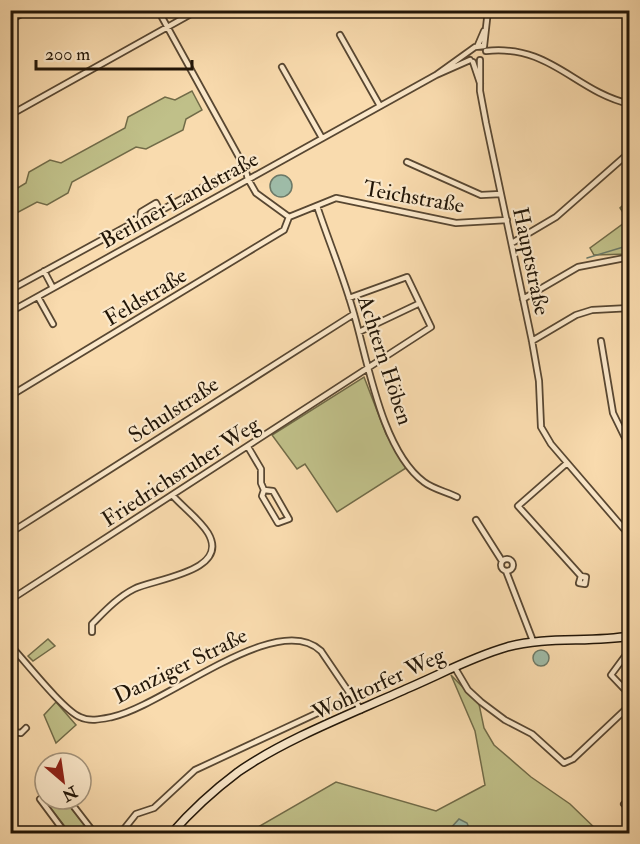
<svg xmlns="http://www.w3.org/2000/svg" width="640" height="844" viewBox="0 0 640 844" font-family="'IM FELL Double Pica',serif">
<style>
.green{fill:#c0c089;stroke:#716b48;stroke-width:1.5}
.water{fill:#9ebba7;stroke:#6c7967;stroke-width:1.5}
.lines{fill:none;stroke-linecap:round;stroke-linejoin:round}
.stream{stroke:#6c7967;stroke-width:1.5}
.minor-casing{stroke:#584732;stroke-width:8}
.secondary-casing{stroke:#221608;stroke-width:10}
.minor{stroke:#fbe8ca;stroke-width:4.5}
.secondary{stroke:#fbe8ca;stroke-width:7}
.labels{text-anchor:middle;stroke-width:4.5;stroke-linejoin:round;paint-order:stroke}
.street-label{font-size:22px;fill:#221608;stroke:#fbe8ca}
</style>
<rect width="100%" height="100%" fill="#f9dbae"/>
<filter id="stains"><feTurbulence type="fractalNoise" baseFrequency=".00333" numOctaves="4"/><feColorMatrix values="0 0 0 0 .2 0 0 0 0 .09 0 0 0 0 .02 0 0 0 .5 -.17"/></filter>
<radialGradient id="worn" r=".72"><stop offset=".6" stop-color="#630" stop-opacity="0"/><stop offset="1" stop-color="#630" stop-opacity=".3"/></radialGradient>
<path class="green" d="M192,91L202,110L186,119L183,130L146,149L136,147L72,182L68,193L47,205L37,202L11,216V192L26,183L29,172L50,160L61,163L125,128L128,117L165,97L175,100Z
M629,200V254L594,255L590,248L628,220L620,208Z
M364,377L386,434L406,468L337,512L305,464L297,469L272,435Z
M48,639L55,646L33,661L28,656Z
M451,675L479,704L484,728L494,745L531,777L570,804L600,833L246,834L336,782L436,811L485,785L475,731Z
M56,702L76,725L56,743L44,715Z
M55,799H64L91,833H70L48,805Z"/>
<path class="water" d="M270 186a11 11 0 1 1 22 0a11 11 0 1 1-22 0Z
M533 658a8 8 0 1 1 16 0a8 8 0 1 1-16 0Z
M459,819L467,823L469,828L462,833H450L449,830Z"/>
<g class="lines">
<path class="stream" d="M587,258L630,245"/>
<defs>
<path id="minor" d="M158,10L245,168L248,179L256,193L289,217L336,198L456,223L507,220
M10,20L29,10
M340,35L380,106
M478,45L484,31
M484,46L488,10
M486,51C551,44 574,91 630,104
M480,60V91L486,123L532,341L539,381L541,427L551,444L630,536
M473,62L480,83
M282,67L322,138
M436,75L475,47L484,46
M10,115L198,10
M407,162L481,195L501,194
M317,206C329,242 344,278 354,314C368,362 382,451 424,482C433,489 447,492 457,497
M512,243L556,217L630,152
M44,271L53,288
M10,290L140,219L141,212L156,203L160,211L230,172
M38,297L53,324
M523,299L578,267L630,257
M10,312L436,75L470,60
M359,332L418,304
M532,341L576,315L592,310L630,308
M601,341L613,413L630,448
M10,396L284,230L289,217
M248,447L261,469V483L264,490L262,496L278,523L289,519L273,491L264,490
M567,463L518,506L581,576L586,577L585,584L579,583L581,576
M476,520L502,561
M10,533L354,314
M501 565a6 6 0 1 1 12 0a6 6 0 1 1-12 0Z
M506,571L533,641
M10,600L431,327L407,277L349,298
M92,632V624C105,611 118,597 134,589C153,579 231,572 208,533C200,520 184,508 173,496
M10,645C25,661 63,710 80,717C90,722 102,719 112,717C166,705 277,609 321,651L361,710
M625,656L611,675L630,695
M455,668L468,690L481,702L505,720L532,734L564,763L573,759L626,709L630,702
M10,724L13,732
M10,737L13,732L21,733L26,728
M45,795L40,799L66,834
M68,799L95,834
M624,804L630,810
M120,834L136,814L154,808L195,770L352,697"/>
<path id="secondary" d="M171,834C191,811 214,790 238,772C285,739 353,713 406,689C439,675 472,657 507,647C547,636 589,643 630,636"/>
</defs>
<use href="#minor" class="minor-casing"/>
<use href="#secondary" class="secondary-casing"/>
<use href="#minor" class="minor"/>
<use href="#secondary" class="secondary"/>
</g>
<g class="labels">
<g class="street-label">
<text transform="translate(414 196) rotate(10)" y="8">Teichstraße</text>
<text transform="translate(179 199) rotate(-29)" y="8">Berliner Landstraße</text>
<text transform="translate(532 261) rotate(78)" y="8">Hauptstraße</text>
<text transform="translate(145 296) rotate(-31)" y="8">Feldstraße</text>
<text transform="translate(386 360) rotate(72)" y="8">Achtern Höben</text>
<text transform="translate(173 409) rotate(-33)" y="8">Schulstraße</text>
<text transform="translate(180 471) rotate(-33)" y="8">Friedrichsruher Weg</text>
<text transform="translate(180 665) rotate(-26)" y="8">Danziger Straße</text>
<text transform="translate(378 683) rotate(-25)" y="8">Wohltorfer Weg</text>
</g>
</g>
<rect width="640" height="844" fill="none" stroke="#f9dbae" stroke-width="36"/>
<rect x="12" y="12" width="616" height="820" fill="none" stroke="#221608" stroke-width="3"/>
<rect x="18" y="18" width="604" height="808" fill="none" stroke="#221608" stroke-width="1.5"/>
<g transform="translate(63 781) rotate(151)"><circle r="28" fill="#fbe8ca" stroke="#a4947c" stroke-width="1.5"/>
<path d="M0-4.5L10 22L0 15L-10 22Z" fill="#8f2418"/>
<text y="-9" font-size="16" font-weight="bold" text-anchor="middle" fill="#221608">N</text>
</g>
<path d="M36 60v9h156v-9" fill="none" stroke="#221608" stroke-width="3"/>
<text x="45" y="60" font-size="18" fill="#221608" stroke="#fbe8ca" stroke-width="4.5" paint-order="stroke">200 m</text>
<rect width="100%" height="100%" filter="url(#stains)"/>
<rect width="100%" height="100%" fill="url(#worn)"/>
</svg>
